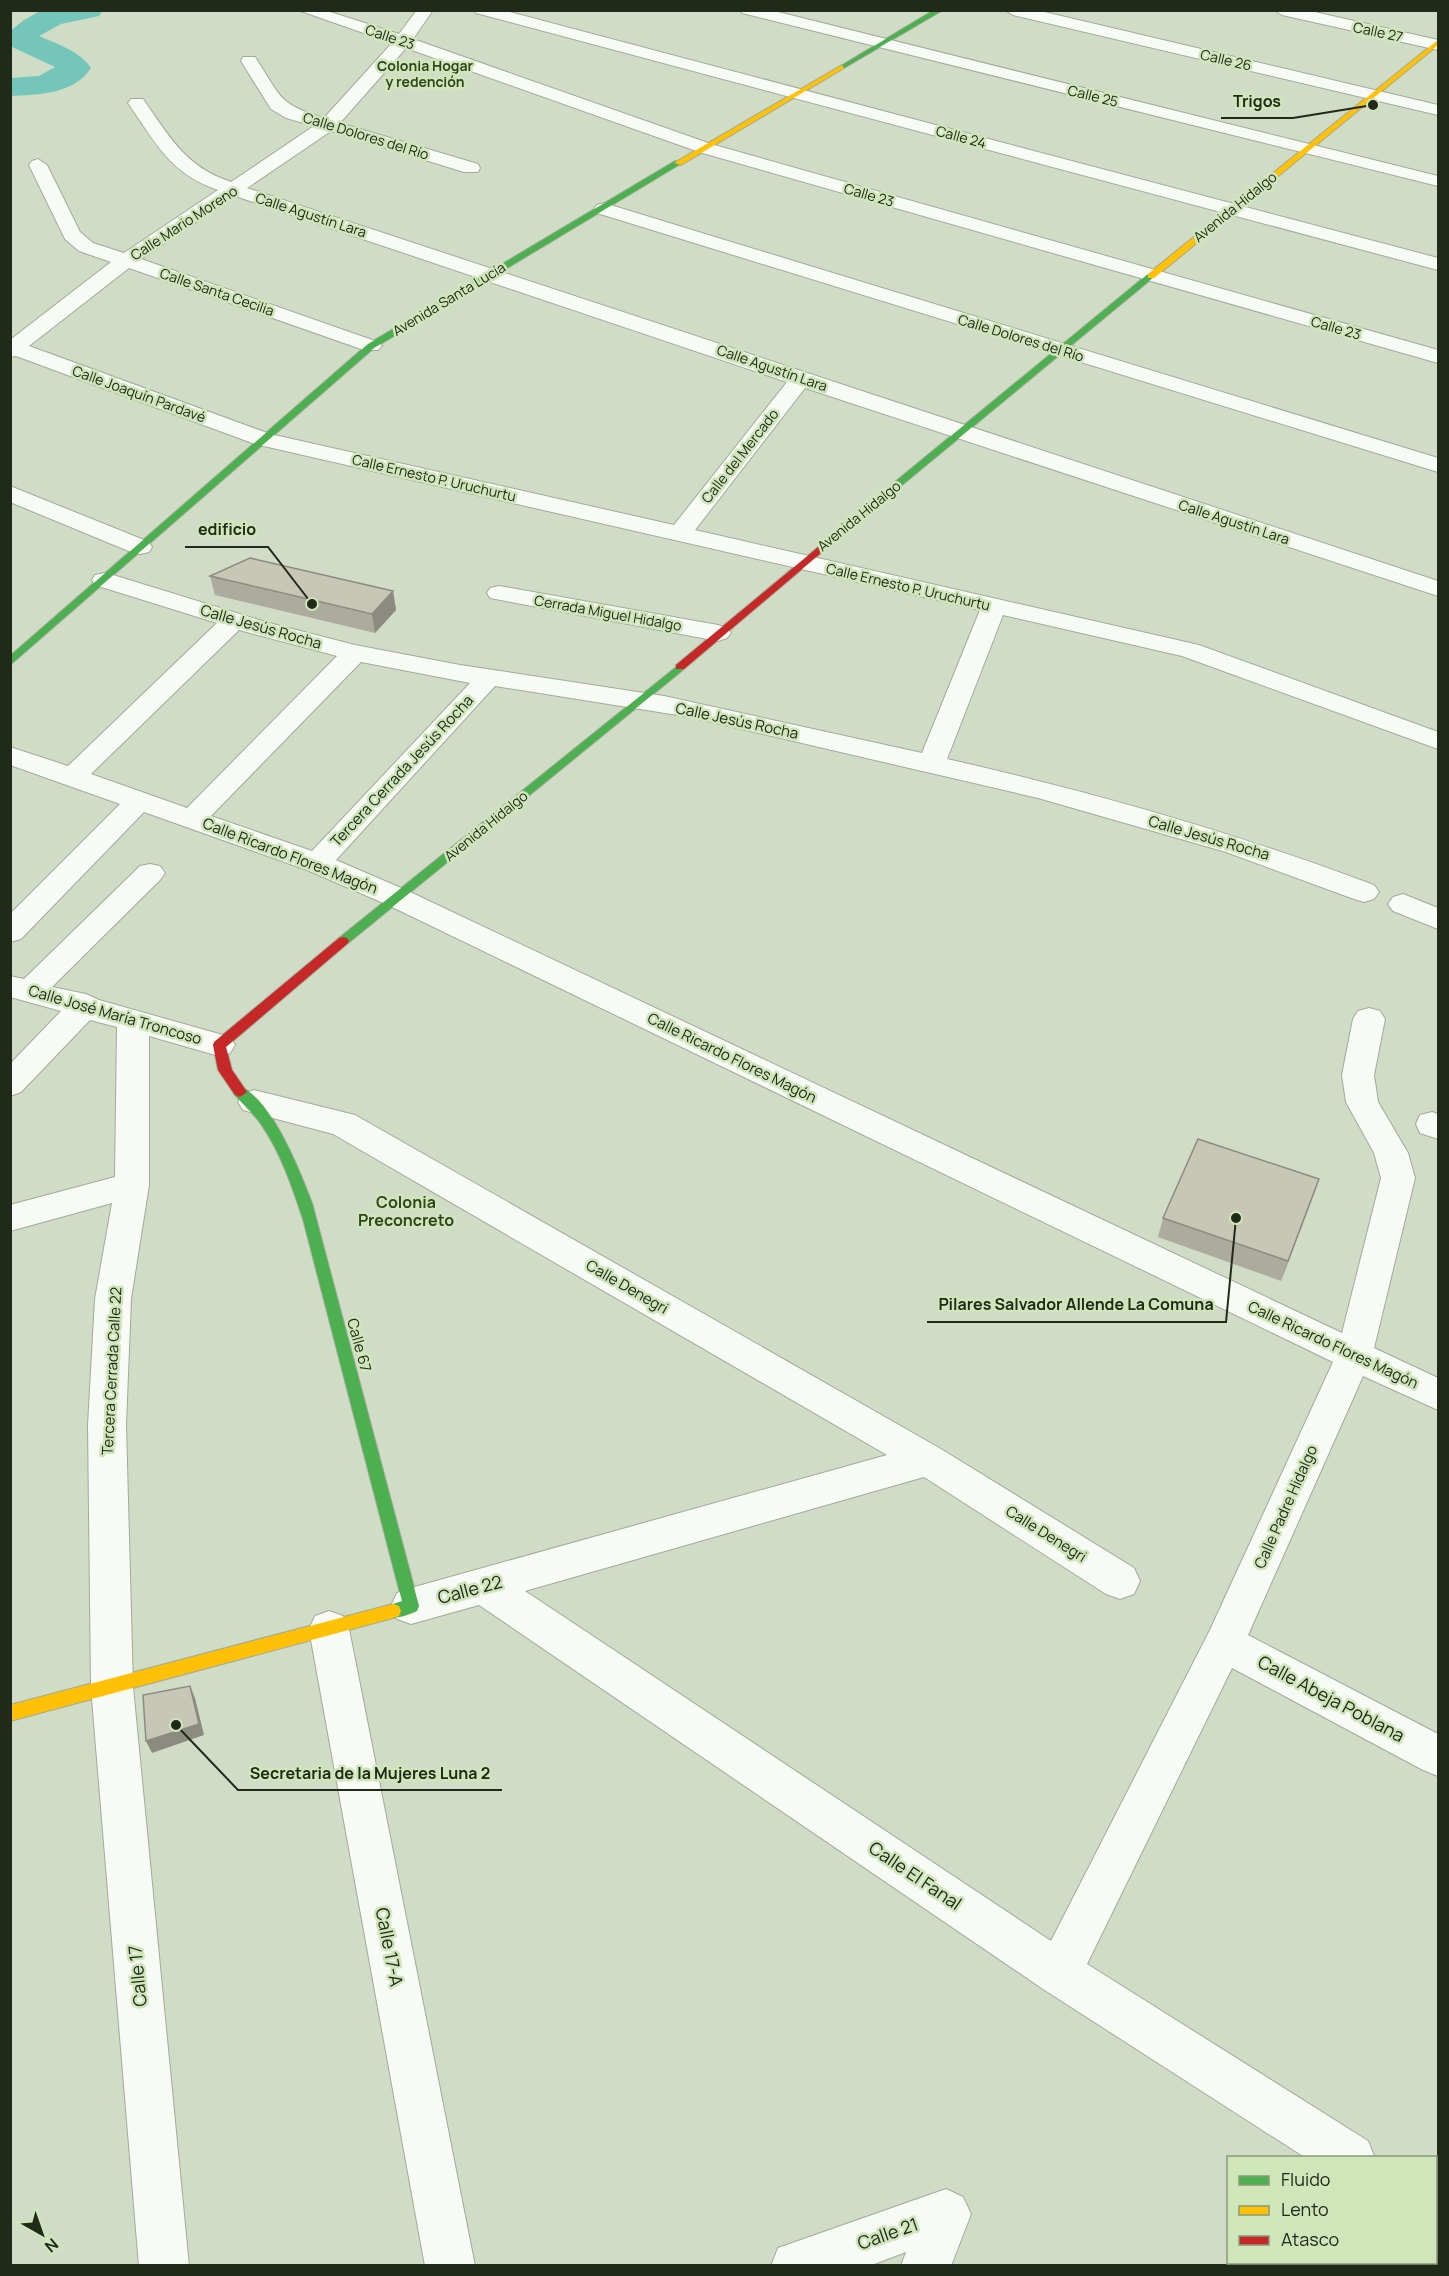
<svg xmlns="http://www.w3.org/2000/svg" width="1449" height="2276" viewBox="0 0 1449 2276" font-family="Manrope,sans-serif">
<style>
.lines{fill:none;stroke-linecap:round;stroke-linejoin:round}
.river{fill:#74c5ba;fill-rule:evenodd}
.street-casing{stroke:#a2ab99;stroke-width:2}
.fast-casing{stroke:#a2ab99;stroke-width:2}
.slow-casing{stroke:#a2ab99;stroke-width:2}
.jam-casing{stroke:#a2ab99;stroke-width:2}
.street{fill:#f8faf6;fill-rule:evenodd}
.fast{fill:#4caf50;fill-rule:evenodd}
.slow{fill:#ffc107;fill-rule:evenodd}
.jam{fill:#c62828;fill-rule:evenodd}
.wall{fill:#acab9d}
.shaded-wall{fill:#8c8b7f}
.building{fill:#c8c7b6;stroke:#8c8b7f;stroke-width:1.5}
.labels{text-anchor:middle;stroke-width:5;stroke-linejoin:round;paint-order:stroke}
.far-street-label{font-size:14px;fill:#212919;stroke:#cfe6bb}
.far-neighbourhood-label{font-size:14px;font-weight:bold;fill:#32441f;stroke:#cfe6bb}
.street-label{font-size:15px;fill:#212919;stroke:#cfe6bb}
.neighbourhood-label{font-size:16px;font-weight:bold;fill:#32441f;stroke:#cfe6bb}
.near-street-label{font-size:18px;fill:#212919;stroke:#cfe6bb}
.leader{fill:none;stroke:#212919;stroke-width:2}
.callout-dot{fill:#212919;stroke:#cfe6bb;stroke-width:2}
.callout-label{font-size:16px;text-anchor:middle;font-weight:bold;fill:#212919;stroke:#cfe6bb;stroke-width:5;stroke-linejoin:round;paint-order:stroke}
</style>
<rect width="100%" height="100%" fill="#d0dcc5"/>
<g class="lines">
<path class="river" d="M42,10H103L99,16L61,24L39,36C57,44 80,51 91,68C74,94 39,95 10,96V78L39,76L55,67L10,46V31L24,20Z"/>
<defs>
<path id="street" d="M298,10H324L399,34L417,10H433L413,39L711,144L1438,350V363L699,152L406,48L340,123L478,164L480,168L478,172H464L331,131L247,188L1438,581V596L805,388L695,530L1199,645L1438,732V749L1182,656L1003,615L947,759C1093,792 1235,833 1374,885L1379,892L1374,899L1364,902L1354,899L1226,852L1038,798L690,717L495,686L336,860L408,891L1342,1333L1381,1178L1374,1153L1346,1102L1342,1075L1353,1019L1358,1011L1369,1008L1380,1011L1385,1019L1374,1075L1378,1102L1408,1153L1415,1178L1374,1348L1438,1378V1410L1363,1376L1248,1635L1438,1734V1776L1423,1770L1232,1668L1087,1964L1368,2141L1375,2158H1306L1043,1989L479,1605L411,1624L397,1619L391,1606L397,1593L411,1588L887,1455L333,1134L243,1110L238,1102L243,1094L254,1090L355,1115L941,1449L1134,1568L1140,1581L1134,1594L1120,1599L1106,1594L924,1477L525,1591L1051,1941L1210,1630L1333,1362L388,905L307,870L144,812L21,939L10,942V914L120,804L10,765V747L68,766L217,623L95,585L92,580L95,575L104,573L113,575L269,623L355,645L460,665L664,696L922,753L980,610L255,444L16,356L10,357V340L111,262L79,251L65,239L29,165L32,161L38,159L47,165L80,232L93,243L124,253L218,190C170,174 156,143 128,103L131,99H143C170,137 184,166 231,182L314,126L286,118L271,109L241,61L243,57H255C281,96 277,104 324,118L392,43ZM235,196L787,382L674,525L270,434L29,346L129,268L364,350H378L382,346L378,342L141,259ZM239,630L337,656L187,808L91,774ZM361,662L470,683L312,851L211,816Z
M474,10H502L1438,258V270L476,13Z
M740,10H770L1438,176V186L742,13Z
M1005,10H1036L1438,105V115L1013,15Z
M1274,10H1306L1438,40V50L1282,15Z
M604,203L1438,458V472L597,213L594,209L597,205Z
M10,486L149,542L152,547L149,552L140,554L131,552L10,502Z
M499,586L718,625L727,628L731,633L727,638L718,641L490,598L487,593L490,588Z
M150,864L160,866L165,873L160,880L52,987L86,994L99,1000L230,1037L235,1045L230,1053L219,1056L149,1036V1185L131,1299L126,1425L133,1687L189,2266H139L91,1687L88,1425L95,1299L112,1203L10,1231V1205L115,1177L117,1027L90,1020L21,1092L10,1096V1064L61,1011L10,997V976L24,979L140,866Z
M1403,894L1438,908V929L1393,911L1388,904L1393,897Z
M1432,1112L1438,1114V1139L1420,1133L1416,1124L1420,1115Z
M329,1611L343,1616L349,1629L475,2266H425L309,1629L315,1616Z
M1436,2186L1438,2187V2238L1436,2237Z
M946,2189L963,2197L971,2214L951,2266H901L906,2252L869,2266H771L778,2248Z"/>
<path id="fast" d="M934,10H943L844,68L839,67Z
M675,161L682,163L374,348L10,665V656L368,344Z
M1148,274L1155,276L873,509H867V505Z
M680,664L684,665V669L347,944H339L337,941L339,938Z
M240,1087C271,1097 301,1174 312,1203L419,1606L417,1611C408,1615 397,1620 387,1616L385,1611L387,1606L402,1601L303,1219C292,1186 281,1153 261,1124C253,1112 241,1104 233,1092Z"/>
<path id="slow" d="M1438,40V45L1154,278H1148V274Z
M842,65L844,68L681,165L674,163Z
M393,1604L399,1606L401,1611L399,1616L393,1618L10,1721V1705Z"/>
<path id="jam" d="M870,504L875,507L873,509L684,669H676V665Z
M343,937L347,938L349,941L347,944L226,1047L232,1070L247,1092L240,1097L235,1095L218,1070L213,1045L214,1042L339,938Z"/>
</defs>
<use href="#street" class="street-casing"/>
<use href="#fast" class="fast-casing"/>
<use href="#slow" class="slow-casing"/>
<use href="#jam" class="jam-casing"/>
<use href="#street" class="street"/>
<use href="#fast" class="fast"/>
<use href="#slow" class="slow"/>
<use href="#jam" class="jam"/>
</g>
<path class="wall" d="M210,576L393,591L396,610L375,633L215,595Z
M1312,1199L1281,1281L1158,1237L1163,1218Z"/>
<path class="shaded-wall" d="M393,591L396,610L375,633L372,614Z
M1319,1179L1312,1199L1281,1281L1288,1261Z
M190,1686L195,1698L204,1735L152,1753L146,1741Z"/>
<path class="building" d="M250,558L393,591L372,614L210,576Z
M1198,1139L1319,1179L1288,1261L1163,1218Z
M190,1686L199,1724L146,1741L143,1695Z"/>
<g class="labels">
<g class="far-street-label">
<text transform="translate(1378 32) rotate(12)" y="5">Calle 27</text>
<text transform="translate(390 37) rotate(18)" y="5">Calle 23</text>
<text transform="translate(1226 60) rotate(13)" y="5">Calle 26</text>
<text transform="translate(1093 96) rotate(14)" y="5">Calle 25</text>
<text transform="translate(366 136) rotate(17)" y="5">Calle Dolores del Río</text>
<text transform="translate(961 137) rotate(15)" y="5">Calle 24</text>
<text transform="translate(869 195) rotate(16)" y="5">Calle 23</text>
<text transform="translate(1235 207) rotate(-39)" y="5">Avenida Hidalgo</text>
<text transform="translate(311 215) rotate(18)" y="5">Calle Agustín Lara</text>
<text transform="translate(184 223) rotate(-33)" y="5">Calle Mario Moreno</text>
<text transform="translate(217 292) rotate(19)" y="5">Calle Santa Cecilia</text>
<text transform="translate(449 299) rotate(-31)" y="5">Avenida Santa Lucía</text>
<text transform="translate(1336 328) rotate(16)" y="5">Calle 23</text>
<text transform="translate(1021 338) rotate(17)" y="5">Calle Dolores del Río</text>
<text transform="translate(772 368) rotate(19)" y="5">Calle Agustín Lara</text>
<text transform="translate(139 394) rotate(20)" y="5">Calle Joaquín Pardavé</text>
<text transform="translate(740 456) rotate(-52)" y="5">Calle del Mercado</text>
<text transform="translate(434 478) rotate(13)" y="5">Calle Ernesto P. Uruchurtu</text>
<text transform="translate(859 516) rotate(-39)" y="5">Avenida Hidalgo</text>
<text transform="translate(1234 522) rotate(18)" y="5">Calle Agustín Lara</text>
<text transform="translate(908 587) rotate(13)" y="5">Calle Ernesto P. Uruchurtu</text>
<text transform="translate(608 613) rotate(10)" y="5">Cerrada Miguel Hidalgo</text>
<text transform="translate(486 826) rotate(-39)" y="5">Avenida Hidalgo</text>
</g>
<g class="far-neighbourhood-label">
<text x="425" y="71">Colonia Hogar<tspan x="425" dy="16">y redención</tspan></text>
</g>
<g class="street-label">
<text transform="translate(261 627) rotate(16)" y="5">Calle Jesús Rocha</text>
<text transform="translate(737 721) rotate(12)" y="5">Calle Jesús Rocha</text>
<text transform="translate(402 771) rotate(-47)" y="5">Tercera Cerrada Jesús Rocha</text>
<text transform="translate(1209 838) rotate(16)" y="5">Calle Jesús Rocha</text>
<text transform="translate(290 856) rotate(21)" y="5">Calle Ricardo Flores Magón</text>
<text transform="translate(115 1015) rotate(16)" y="5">Calle José María Troncoso</text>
<text transform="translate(732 1058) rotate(26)" y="5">Calle Ricardo Flores Magón</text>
<text transform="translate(627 1287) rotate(30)" y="5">Calle Denegri</text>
<text transform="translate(359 1345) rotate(75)" y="5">Calle 67</text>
<text transform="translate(1333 1345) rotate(25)" y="5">Calle Ricardo Flores Magón</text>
<text transform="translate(112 1371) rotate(-87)" y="5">Tercera Cerrada Calle 22</text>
<text transform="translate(1286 1507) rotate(-66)" y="5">Calle Padre Hidalgo</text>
<text transform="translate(1046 1534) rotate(32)" y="5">Calle Denegri</text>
</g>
<g class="neighbourhood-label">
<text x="406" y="1208">Colonia<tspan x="406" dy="18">Preconcreto</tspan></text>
</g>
<g class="near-street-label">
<text transform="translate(470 1590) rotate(-15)" y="6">Calle 22</text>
<text transform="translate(1331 1699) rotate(28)" y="6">Calle Abeja Poblana</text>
<text transform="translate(915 1876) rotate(34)" y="6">Calle El Fanal</text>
<text transform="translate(389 1947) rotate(79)" y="6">Calle 17-A</text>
<text transform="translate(138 1976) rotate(-95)" y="6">Calle 17</text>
<text transform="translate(888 2234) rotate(-19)" y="6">Calle 21</text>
</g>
</g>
<path class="leader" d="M1373 105L1293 118H1221M312 604L268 547H185M1236 1218L1226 1322H927M176 1725L238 1790H502"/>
<g class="callout-dot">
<circle cx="1373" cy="105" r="6"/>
<circle cx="312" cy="604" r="6"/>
<circle cx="1236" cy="1218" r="6"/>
<circle cx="176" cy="1725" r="6"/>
</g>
<g class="callout-label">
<text x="1257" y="107">Trigos</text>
<text x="227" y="535">edificio</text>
<text x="1076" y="1310">Pilares Salvador Allende La Comuna</text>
<text x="370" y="1779">Secretaria de la Mujeres Luna 2</text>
</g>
<rect width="1449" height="2276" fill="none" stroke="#212919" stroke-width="24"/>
<rect x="1227" y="2156" width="210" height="108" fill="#cfe6bb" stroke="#899a7a" stroke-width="1.5"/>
<rect x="1239" y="2176" width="30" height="9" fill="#4caf50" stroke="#899a7a" stroke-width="1.5"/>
<text x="1281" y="2186" font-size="18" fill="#212919">Fluido</text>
<rect x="1239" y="2206" width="30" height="9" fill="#ffc107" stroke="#899a7a" stroke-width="1.5"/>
<text x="1281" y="2216" font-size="18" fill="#212919">Lento</text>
<rect x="1239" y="2236" width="30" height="9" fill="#c62828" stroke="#899a7a" stroke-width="1.5"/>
<text x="1281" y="2246" font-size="18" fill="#212919">Atasco</text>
<g transform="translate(42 2234) rotate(140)" stroke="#cfe6bb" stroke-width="4.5" paint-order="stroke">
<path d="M0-4.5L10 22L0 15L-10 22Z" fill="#212919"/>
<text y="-9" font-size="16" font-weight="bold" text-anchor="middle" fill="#212919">N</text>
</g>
</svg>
